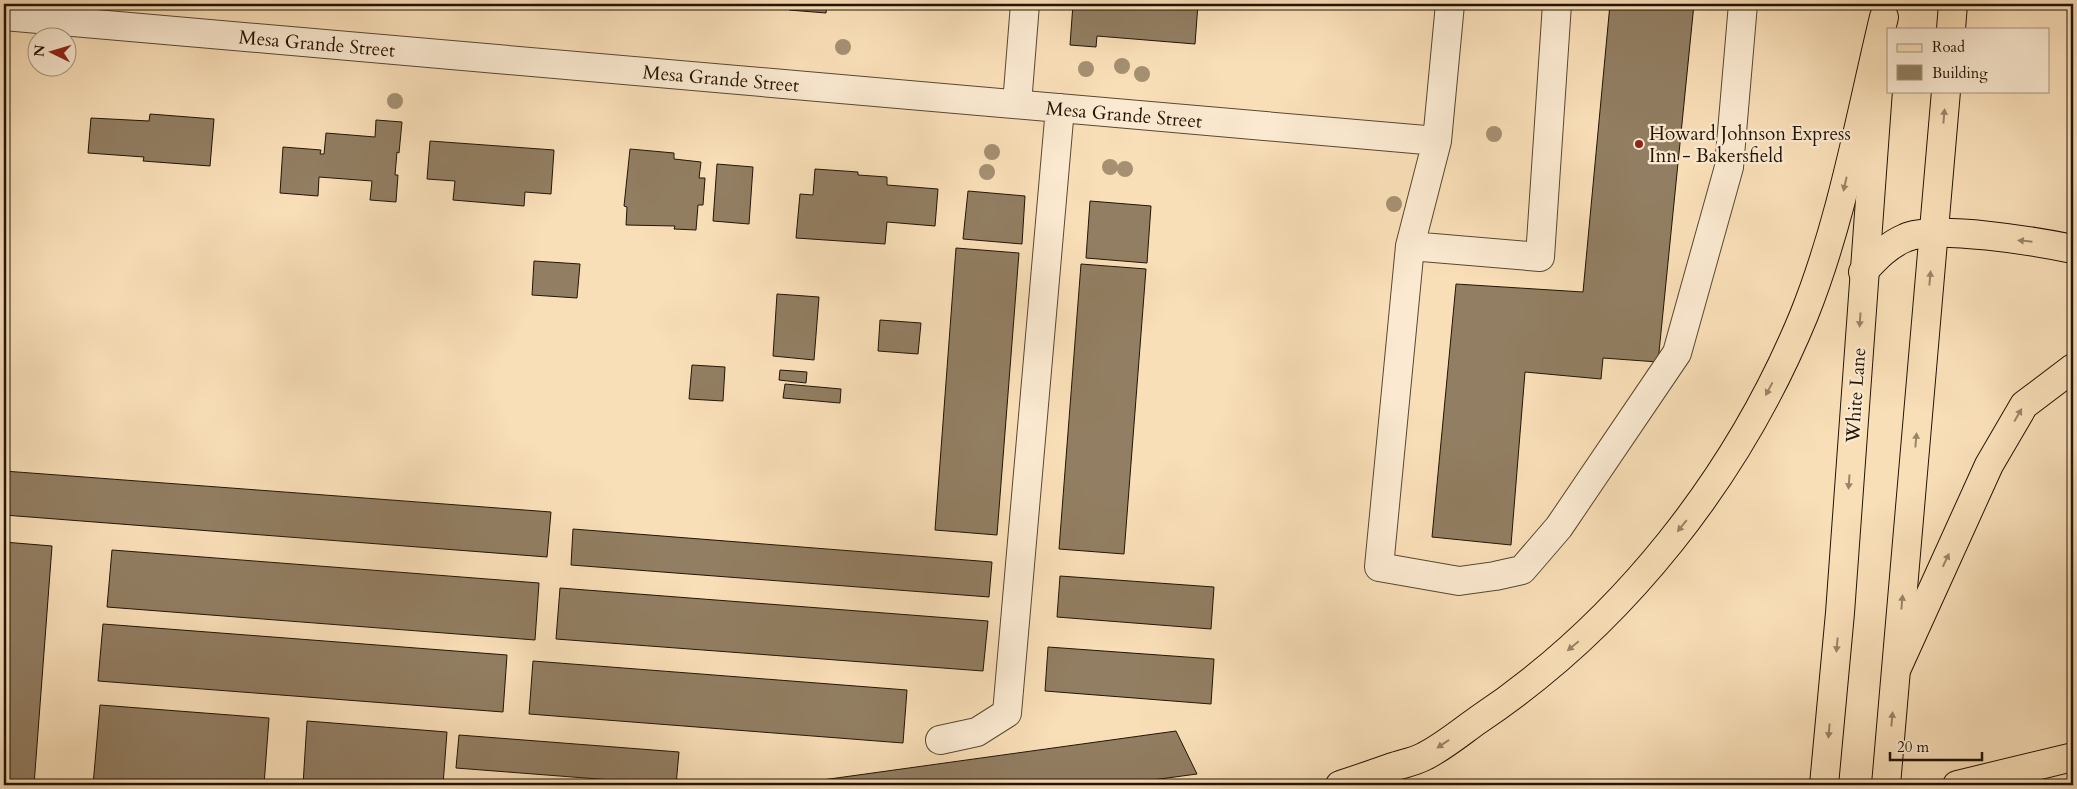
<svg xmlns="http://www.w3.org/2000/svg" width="2077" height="789" viewBox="0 0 2077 789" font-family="Cardo,serif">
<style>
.building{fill:#927e62;stroke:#231404}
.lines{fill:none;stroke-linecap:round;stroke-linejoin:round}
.minor-casing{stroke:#584731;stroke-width:30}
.major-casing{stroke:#231404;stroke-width:30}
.highway-casing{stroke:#231404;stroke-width:30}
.minor{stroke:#fbead1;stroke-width:28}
.major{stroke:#f9dfb8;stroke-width:28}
.highway{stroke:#f9dfb8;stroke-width:28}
.tree{fill:#a59072}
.oneway{fill:#998467}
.poi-dot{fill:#8f2418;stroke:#fbead1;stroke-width:2}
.labels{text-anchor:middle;stroke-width:4.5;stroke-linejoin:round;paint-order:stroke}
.street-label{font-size:19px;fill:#231404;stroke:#fbead1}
.poi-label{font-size:19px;fill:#231404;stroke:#fbead1;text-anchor:start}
</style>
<rect width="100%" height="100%" fill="#f9dfb8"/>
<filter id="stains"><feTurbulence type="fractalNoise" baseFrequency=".004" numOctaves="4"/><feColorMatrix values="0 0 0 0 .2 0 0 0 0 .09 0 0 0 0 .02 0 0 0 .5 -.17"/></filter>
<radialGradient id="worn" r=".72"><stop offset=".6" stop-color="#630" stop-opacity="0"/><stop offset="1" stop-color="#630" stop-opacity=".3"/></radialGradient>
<path class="building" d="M790,4H827L826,13L789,10Z
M1073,4H1198L1195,44L1097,36L1096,47L1070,45Z
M1610,4H1694L1658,362L1603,358L1601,379L1525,372L1511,545L1432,537L1456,284L1583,292Z
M150,114L214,119L210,166L143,161L144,157L88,153L91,118L149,121Z
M376,120L402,122L399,153L397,152L395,175H398L396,202L370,200L372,181L319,177L318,196L280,193L283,147L321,150L320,154H324L326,133L375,137Z
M430,141L554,150L551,194L525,192L524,206L453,200L455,181L427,179Z
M630,149L674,153V159L701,162L699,178H705L703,205H698L696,230L674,229L675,226L626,225L627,207L624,206Z
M717,164L753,167L749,224L713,221Z
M815,169L858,172V175L887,177V185L938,189L935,226L887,222L885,244L796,238L800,194L813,195Z
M968,191L1025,196L1022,244L963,239Z
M1090,201L1151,206L1147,263L1086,258Z
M956,248L1019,253L997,535L935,530Z
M534,261L580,264L577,298L532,295Z
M1081,264L1146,269L1124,554L1059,549Z
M777,294L819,297L814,360L773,356Z
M880,320L921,323L918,354L878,351Z
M692,365L725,367L723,401L689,399Z
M780,370L807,372L806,383L779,380Z
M785,384L841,389L840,403L783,398Z
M4,471L551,512L547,557L4,515Z
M573,529L992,562L989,597L571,565Z
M4,542L52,546L34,785H4Z
M112,550L539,583L535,640L107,607Z
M1060,576L1214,587L1211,629L1057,617Z
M560,588L988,621L983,671L556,639Z
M103,624L507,655L503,712L98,681Z
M1048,647L1214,659L1211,704L1045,691Z
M533,661L907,690L903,743L529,714Z
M100,705L269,718L264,785H93Z
M307,721L447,732L443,785H303Z
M1176,731L1197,774L1115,785H786Z
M459,735L679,752L676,785L456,768Z"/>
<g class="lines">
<defs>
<path id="minor" d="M1557,4L1540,257L1410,246L1379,567L1459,581L1495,576L1522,570L1559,527L1677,353L1729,167L1743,4
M4,16L1437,141
M1017,104L1025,4
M1410,246L1437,141L1450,4
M940,740L977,732L1007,713L1060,108"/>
<path id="major" d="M1951,29L1953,4
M1824,785L1840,613L1879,76
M1886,785L1946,91"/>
<path id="highway" d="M1863,272C1876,258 1888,245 1905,238C1934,224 2039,242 2073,249
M1897,668L1989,465L2024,405L2073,368
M1340,785C1359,779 1378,772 1396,766C1406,763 1416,761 1425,756C1443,747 1461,732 1478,720C1623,623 1738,476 1804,315C1842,220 1860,117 1884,17
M1957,785L2073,757"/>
</defs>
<use href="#minor" class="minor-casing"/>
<use href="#major" class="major-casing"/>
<use href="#highway" class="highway-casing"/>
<use href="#minor" class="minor"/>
<use href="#major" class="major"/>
<use href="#highway" class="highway"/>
</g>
<g class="tree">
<circle cx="843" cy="47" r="8"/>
<circle cx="1122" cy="66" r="8"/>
<circle cx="1086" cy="69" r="8"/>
<circle cx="1142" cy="74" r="8"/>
<circle cx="395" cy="101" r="8"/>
<circle cx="1494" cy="134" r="8"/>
<circle cx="992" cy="152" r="8"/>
<circle cx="1110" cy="167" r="8"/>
<circle cx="1125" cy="169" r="8"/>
<circle cx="987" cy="172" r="8"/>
<circle cx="1394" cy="204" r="8"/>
</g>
<defs><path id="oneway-solid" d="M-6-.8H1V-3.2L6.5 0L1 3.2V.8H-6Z" transform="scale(1.25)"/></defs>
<g class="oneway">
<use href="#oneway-solid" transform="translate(1944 116) rotate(-85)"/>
<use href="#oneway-solid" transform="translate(1845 184) rotate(103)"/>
<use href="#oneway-solid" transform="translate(2025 241) rotate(-174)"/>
<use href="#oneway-solid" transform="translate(1930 278) rotate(-85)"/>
<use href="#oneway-solid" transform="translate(1860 320) rotate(94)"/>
<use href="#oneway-solid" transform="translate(1769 389) rotate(118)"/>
<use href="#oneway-solid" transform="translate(2018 415) rotate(-60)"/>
<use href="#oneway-solid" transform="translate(1916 440) rotate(-85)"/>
<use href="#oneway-solid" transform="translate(1849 482) rotate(94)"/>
<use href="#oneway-solid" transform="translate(1682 526) rotate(129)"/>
<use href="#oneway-solid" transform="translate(1946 560) rotate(-65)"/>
<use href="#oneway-solid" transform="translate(1902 602) rotate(-85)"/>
<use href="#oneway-solid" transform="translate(1837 645) rotate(95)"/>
<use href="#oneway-solid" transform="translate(1573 646) rotate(140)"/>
<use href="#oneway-solid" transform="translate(1892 719) rotate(-85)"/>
<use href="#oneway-solid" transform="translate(1829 731) rotate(95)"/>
<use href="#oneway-solid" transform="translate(1443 744) rotate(146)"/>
</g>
<circle class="poi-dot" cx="1639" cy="144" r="5"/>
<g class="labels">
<g class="street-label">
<text transform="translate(317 43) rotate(5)" y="7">Mesa Grande Street</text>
<text transform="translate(721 78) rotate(5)" y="7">Mesa Grande Street</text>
<text transform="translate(1124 114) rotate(5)" y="7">Mesa Grande Street</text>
<text transform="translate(1855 395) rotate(-86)" y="7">White Lane</text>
</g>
<g class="poi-label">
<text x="1649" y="140">Howard Johnson Express<tspan x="1649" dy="22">Inn - Bakersfield</tspan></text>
</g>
</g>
<rect width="2077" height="789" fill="none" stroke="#f9dfb8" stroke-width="20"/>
<rect x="5" y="5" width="2067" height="779" fill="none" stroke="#231404" stroke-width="2.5"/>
<rect x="10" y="10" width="2057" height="769" fill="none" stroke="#231404"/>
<rect x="1887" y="28" width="162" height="65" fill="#fbead1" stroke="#a5947f"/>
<rect x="1897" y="44" width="25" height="8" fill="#f9dfb8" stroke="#a5947f"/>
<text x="1932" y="52" font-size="15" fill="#231404">Road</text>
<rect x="1897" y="65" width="25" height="15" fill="#927e62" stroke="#a5947f"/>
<text x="1932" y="78" font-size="15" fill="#231404">Building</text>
<g transform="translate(52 52) rotate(275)"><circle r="24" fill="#fbead1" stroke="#a5947f"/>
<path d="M0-4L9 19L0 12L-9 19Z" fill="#8f2418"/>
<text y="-8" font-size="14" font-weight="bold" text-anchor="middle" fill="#231404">N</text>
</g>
<path d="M1890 752v8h92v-8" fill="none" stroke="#231404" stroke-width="2.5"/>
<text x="1897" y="752" font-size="15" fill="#231404" stroke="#fbead1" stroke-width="4" paint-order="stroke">20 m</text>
<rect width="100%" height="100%" filter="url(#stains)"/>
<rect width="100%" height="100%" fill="url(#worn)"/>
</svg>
